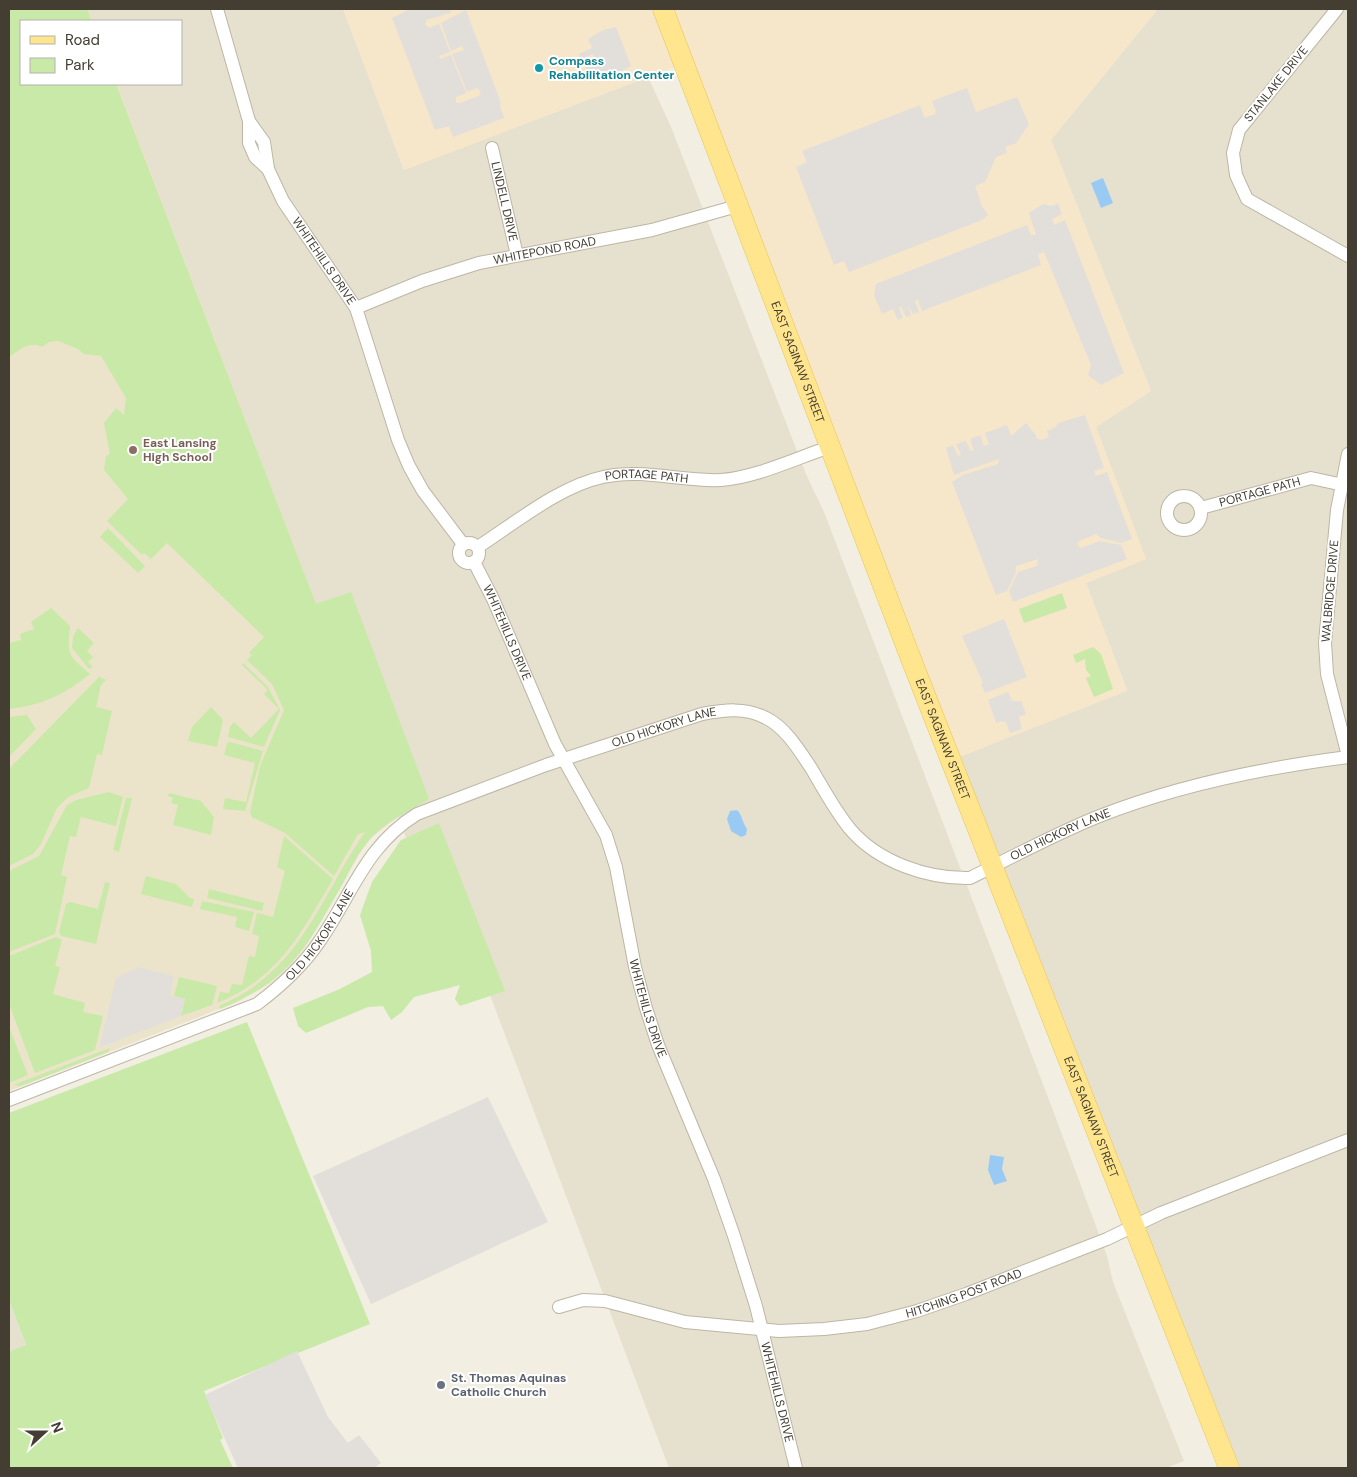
<svg xmlns="http://www.w3.org/2000/svg" width="1357" height="1477" viewBox="0 0 1357 1477" font-family="'DM Sans',sans-serif">
<style>
.residential{fill:#e6e0cf}
.commercial{fill:#f6e6ca}
.education{fill:#ece4ca}
.green{fill:#c8e9a7}
.parking{fill:#e2dfdb}
.water{fill:#99caf3}
.lines{fill:none;stroke-linecap:round;stroke-linejoin:round}
.minor-casing{stroke:#bdb6a4;stroke-width:14}
.primary-casing{stroke:#e9c558;stroke-width:21}
.minor{stroke:#fff;stroke-width:12}
.primary{stroke:#ffe58d;stroke-width:20}
.culture-dot{fill:#0f9aa8;stroke:#fff;stroke-width:2}
.education-dot{fill:#8d6e63;stroke:#fff;stroke-width:2}
.worship-dot{fill:#6b7280;stroke:#fff;stroke-width:2}
.labels{text-anchor:middle;stroke-width:4;stroke-linejoin:round;paint-order:stroke}
.culture-label{font-size:12px;font-weight:bold;fill:#0d838f;stroke:#fff;text-anchor:start}
.street-label{font-size:12px;fill:#433d32;stroke:#fff}
.education-label{font-size:12px;font-weight:bold;fill:#785e54;stroke:#fff;text-anchor:start}
.worship-label{font-size:12px;font-weight:bold;fill:#5b616d;stroke:#fff;text-anchor:start}
</style>
<rect width="100%" height="100%" fill="#f2eee1"/>
<path class="residential" d="M86,9H343L404,170L648,77L671,127L806,474L824,512L1054,1113L1107,1256L1113,1282L1184,1461L1166,1468H669L465,929L444,936L115,84H181V21H91Z
M1158,9H1348V1468H1236L957,758L1127,690L1086,583L1146,559L1096,427L1151,391L1051,140Z
M9,1300L26,1346L9,1352Z"/>
<path class="commercial" d="M343,9H1158L1051,140L1151,391L1096,427L1146,559L1086,583L1127,691L944,763L675,67L404,170Z"/>
<path class="education" d="M9,9H88L93,21H21V84H117L398,817L372,837L359,854L305,948L291,965L271,983L237,1002L9,1091Z"/>
<path class="green" d="M9,9H87L92,21H21V84H116L316,604L351,592L429,799C410,810 388,821 372,837C359,850 351,869 342,885C306,948 291,980 220,1009L219,1006C301,971 319,899 365,832L358,834L334,876L285,833L252,817L250,812L260,766L284,710L272,684L247,660L252,655L249,653L264,637L167,543L151,559L144,553L142,555L107,521L128,499L104,470L106,456L110,454L104,423L116,408L124,415L126,398L101,356L84,354L78,349L58,341L49,342L42,347C29,341 20,350 9,357Z
M108,528L145,566L138,573L100,537Z
M1062,593L1067,608L1024,623L1019,609Z
M51,608L70,626C67,656 68,654 90,674C66,694 40,706 9,709V643L21,640L20,634L34,629L31,622Z
M78,628L94,643L87,651L93,657L88,662L93,667L89,669L72,648L73,636Z
M1093,647L1101,654L1113,689L1094,697L1086,678L1091,676L1086,670L1085,659L1076,663L1073,655Z
M243,663L268,687L280,710L264,747L228,737L230,727L234,722L251,738L279,709L264,694L268,690L242,665Z
M99,677L106,680L101,685L96,707L112,711L102,755L97,754L89,788L68,797L57,808L41,844L33,854L9,866V769Z
M211,707L223,720L217,747L188,741L192,727Z
M27,715L36,729L9,757V717Z
M230,742L263,751L245,811L223,809L225,798L246,802L255,763L224,755L227,743Z
M109,792L123,797L116,826L81,817L76,837L70,836L61,875L67,877L55,934L9,952V871L39,856L67,805L76,800Z
M169,793L201,801L214,817L211,835L173,825L178,805L171,803L173,798L168,796Z
M126,798H132L119,852L113,850Z
M439,823L505,991L460,1006L455,999L460,985L414,997L402,1012L391,1020L383,1006L368,1007L306,1033L298,1026L293,1008L340,989L372,972L371,951L360,915L372,882L401,840Z
M284,836L333,879C301,933 279,978 217,1003L220,992L229,993L232,984L242,985L249,956L255,957L259,936L252,934L257,913L273,917L285,871L277,867Z
M146,876L176,884L190,898L194,899L192,907L141,894Z
M105,882L110,883L96,944L61,936L59,932L66,904L70,902L98,909Z
M209,889L264,903L262,911L207,898Z
M202,901L254,912L249,931L235,927L237,917L200,909Z
M56,937L62,940L55,966L60,967L53,994L85,1003L83,1012L103,1016L95,1050L35,1073L9,1004V956Z
M179,977L217,986L212,1005L181,1016L185,999L174,996Z
M247,1022L370,1324L204,1391L223,1438L220,1440L233,1468H9V1352L26,1345L9,1300V1113Z
M9,1027L28,1075L9,1083Z
M110,1048L108,1052L21,1086L13,1085Z"/>
<path class="parking" d="M410,9H451L450,13L427,20L425,24L429,28L439,24L450,52L439,56L440,59L451,55L466,93L456,97V103H460L479,96L481,92L477,88L467,92L452,54L464,50L462,46L451,51L441,23L466,10L501,103L500,106L504,118L453,137L449,126L435,130L392,18Z
M616,27L631,66L604,79L601,77L590,82L588,77L600,72L599,69L588,73L584,64L595,59L593,54L581,59L579,54L590,49L592,47L588,39L603,30Z
M967,88L976,112L1017,97L1029,124L1016,143L1005,147L1007,153L996,157L985,182L975,186L982,206L988,215L982,220L849,272L844,261L834,265L796,167L807,162L802,151L920,105L924,117H927L935,114L936,111L932,101Z
M1058,203L1062,214L1052,219L1054,225L1065,220L1124,373L1101,385L1088,375L1091,365L1044,252L1038,254L1041,265L922,311L918,300L915,301L919,312L913,314L908,305L911,315L906,317L901,306L899,308L903,318L898,320L893,309L882,314L874,295L876,284L1027,225L1031,235H1036L1029,213L1043,204L1053,206Z
M1085,415L1104,468L1094,471L1096,476L1107,472L1132,539L1121,543L1101,538L1096,534L1079,541L1077,544L1081,548L1100,541L1121,545L1127,559L1013,602L1009,591L1018,572L1037,566L1038,559L1016,566V572L1007,591L996,595L952,482L963,475L998,464L999,459L954,475L946,448L953,445L958,456L961,455L956,444L966,441L971,451L974,450L970,439L980,435L984,446L989,444L985,433L1007,425L1011,436L1026,423L1036,435V438L1041,440L1049,437L1047,431L1056,427L1058,423Z
M1004,619L1027,677L985,693L981,684L983,683L962,636Z
M1008,692L1012,701H1021L1026,714L1019,717L1022,729L1010,733L1006,722L1001,721L996,723L988,700Z
M138,967L174,976L170,995L185,999L181,1016L99,1048L116,978Z
M488,1097L548,1222L371,1304L313,1176Z
M297,1351L328,1417L348,1443L359,1435L381,1463L374,1468H238L205,1395Z"/>
<path class="water" d="M1103,178L1113,203L1101,208L1091,183Z
M737,810C742,814 742,822 747,829L746,835L741,837L731,831L727,819L730,811Z
M990,1155L1004,1157L1002,1169L1007,1181L994,1185L988,1170Z"/>
<g class="lines">
<defs>
<g id="minor">
<path d="M217,9L249,121V143L255,157L268,169"/>
<path d="M1337,9L1239,130L1233,153L1236,175L1247,199L1348,256"/>
<path id="s1" d="M249,121L264,142L268,169L283,201L356,308L398,440L409,466L423,491L463,544"/>
<path id="s2" d="M492,148L517,255"/>
<path id="s3" d="M356,308L422,281L479,263L652,230L737,206"/>
<path d="M1348,454L1337,510L1325,643L1327,674L1348,756"/>
<circle cx="1184" cy="513" r="17"/>
<path id="s4" d="M1201,508L1311,478L1348,486"/>
<circle cx="469" cy="553" r="10"/>
<path id="s5" d="M478,547C515,523 560,486 603,477C643,468 681,482 721,480C755,478 796,458 830,447"/>
<path id="s6" d="M474,562L493,599L555,744L606,835L616,867L635,967L646,1008L658,1045L714,1179L734,1236L756,1306L796,1468"/>
<path id="s7" d="M9,1100L257,1004C281,986 302,967 319,942C352,895 365,846 417,814L546,765L702,714C724,710 745,707 766,718C785,727 799,750 811,768C823,788 835,811 850,829C878,862 927,879 970,878C1012,857 1053,835 1097,817C1178,785 1262,768 1348,757"/>
<path id="s8" d="M559,1307L583,1300L605,1301L685,1322L779,1331L824,1329L867,1324L917,1311L966,1294L1107,1239L1161,1213L1348,1140"/>
</g>
<g id="primary">
<path id="s9" d="M663,9L911,659L1229,1468"/>
</g>
</defs>
<use href="#minor" class="minor-casing"/>
<use href="#primary" class="primary-casing"/>
<use href="#minor" class="minor"/>
<use href="#primary" class="primary"/>
</g>
<circle class="culture-dot" cx="539" cy="68" r="5"/>
<circle class="education-dot" cx="133" cy="450" r="5"/>
<circle class="worship-dot" cx="441" cy="1385" r="5"/>
<g class="labels">
<g class="culture-label">
<text x="549" y="65">Compass<tspan x="549" dy="14">Rehabilitation Center</tspan></text>
</g>
<g class="street-label">
<text transform="translate(1276 84) rotate(-51)" y="4">STANLAKE DRIVE</text>
<text dy="4" stroke="none"><textPath href="#s2" startOffset="55">LINDELL DRIVE</textPath></text>
<text dy="4" stroke="none"><textPath href="#s3" startOffset="198">WHITEPOND ROAD</textPath></text>
<text dy="4" stroke="none"><textPath href="#s1" startOffset="161">WHITEHILLS DRIVE</textPath></text>
<text dy="4" stroke="none"><textPath href="#s9" startOffset="378">EAST SAGINAW STREET</textPath></text>
<text dy="4" stroke="none"><textPath href="#s5" startOffset="188">PORTAGE PATH</textPath></text>
<text dy="4" stroke="none"><textPath href="#s4" startOffset="61">PORTAGE PATH</textPath></text>
<text transform="translate(1330 591) rotate(-85)" y="4">WALBRIDGE DRIVE</text>
<text dy="4" stroke="none"><textPath href="#s6" startOffset="78">WHITEHILLS DRIVE</textPath></text>
<text dy="4" stroke="none"><textPath href="#s7" startOffset="779">OLD HICKORY LANE</textPath></text>
<text dy="4" stroke="none"><textPath href="#s9" startOffset="782">EAST SAGINAW STREET</textPath></text>
<text dy="4" stroke="none"><textPath href="#s7" startOffset="1259">OLD HICKORY LANE</textPath></text>
<text dy="4" stroke="none"><textPath href="#s7" startOffset="360">OLD HICKORY LANE</textPath></text>
<text dy="4" stroke="none"><textPath href="#s6" startOffset="482">WHITEHILLS DRIVE</textPath></text>
<text dy="4" stroke="none"><textPath href="#s9" startOffset="1188">EAST SAGINAW STREET</textPath></text>
<text dy="4" stroke="none"><textPath href="#s8" startOffset="414">HITCHING POST ROAD</textPath></text>
<text dy="4" stroke="none"><textPath href="#s6" startOffset="888">WHITEHILLS DRIVE</textPath></text>
</g>
<g class="education-label">
<text x="143" y="447">East Lansing<tspan x="143" dy="14">High School</tspan></text>
</g>
<g class="worship-label">
<text x="451" y="1382">St. Thomas Aquinas<tspan x="451" dy="14">Catholic Church</tspan></text>
</g>
</g>
<rect width="1357" height="1477" fill="none" stroke="#433d32" stroke-width="20"/>
<rect x="20" y="20" width="162" height="65" fill="#ffffff" stroke="#b4b1ad"/>
<rect x="30" y="36" width="25" height="8" fill="#ffe58d" stroke="#b4b1ad"/>
<text x="65" y="45" font-size="15" fill="#433d32">Road</text>
<rect x="30" y="58" width="25" height="15" fill="#c8e9a7" stroke="#b4b1ad"/>
<text x="65" y="70" font-size="15" fill="#433d32">Park</text>
<g transform="translate(45 1432) rotate(69)" stroke="#ffffff" stroke-width="4" paint-order="stroke">
<path d="M0-4L9 19L0 12L-9 19Z" fill="#433d32"/>
<text y="-8" font-size="14" font-weight="bold" text-anchor="middle" fill="#433d32">N</text>
</g>
</svg>
